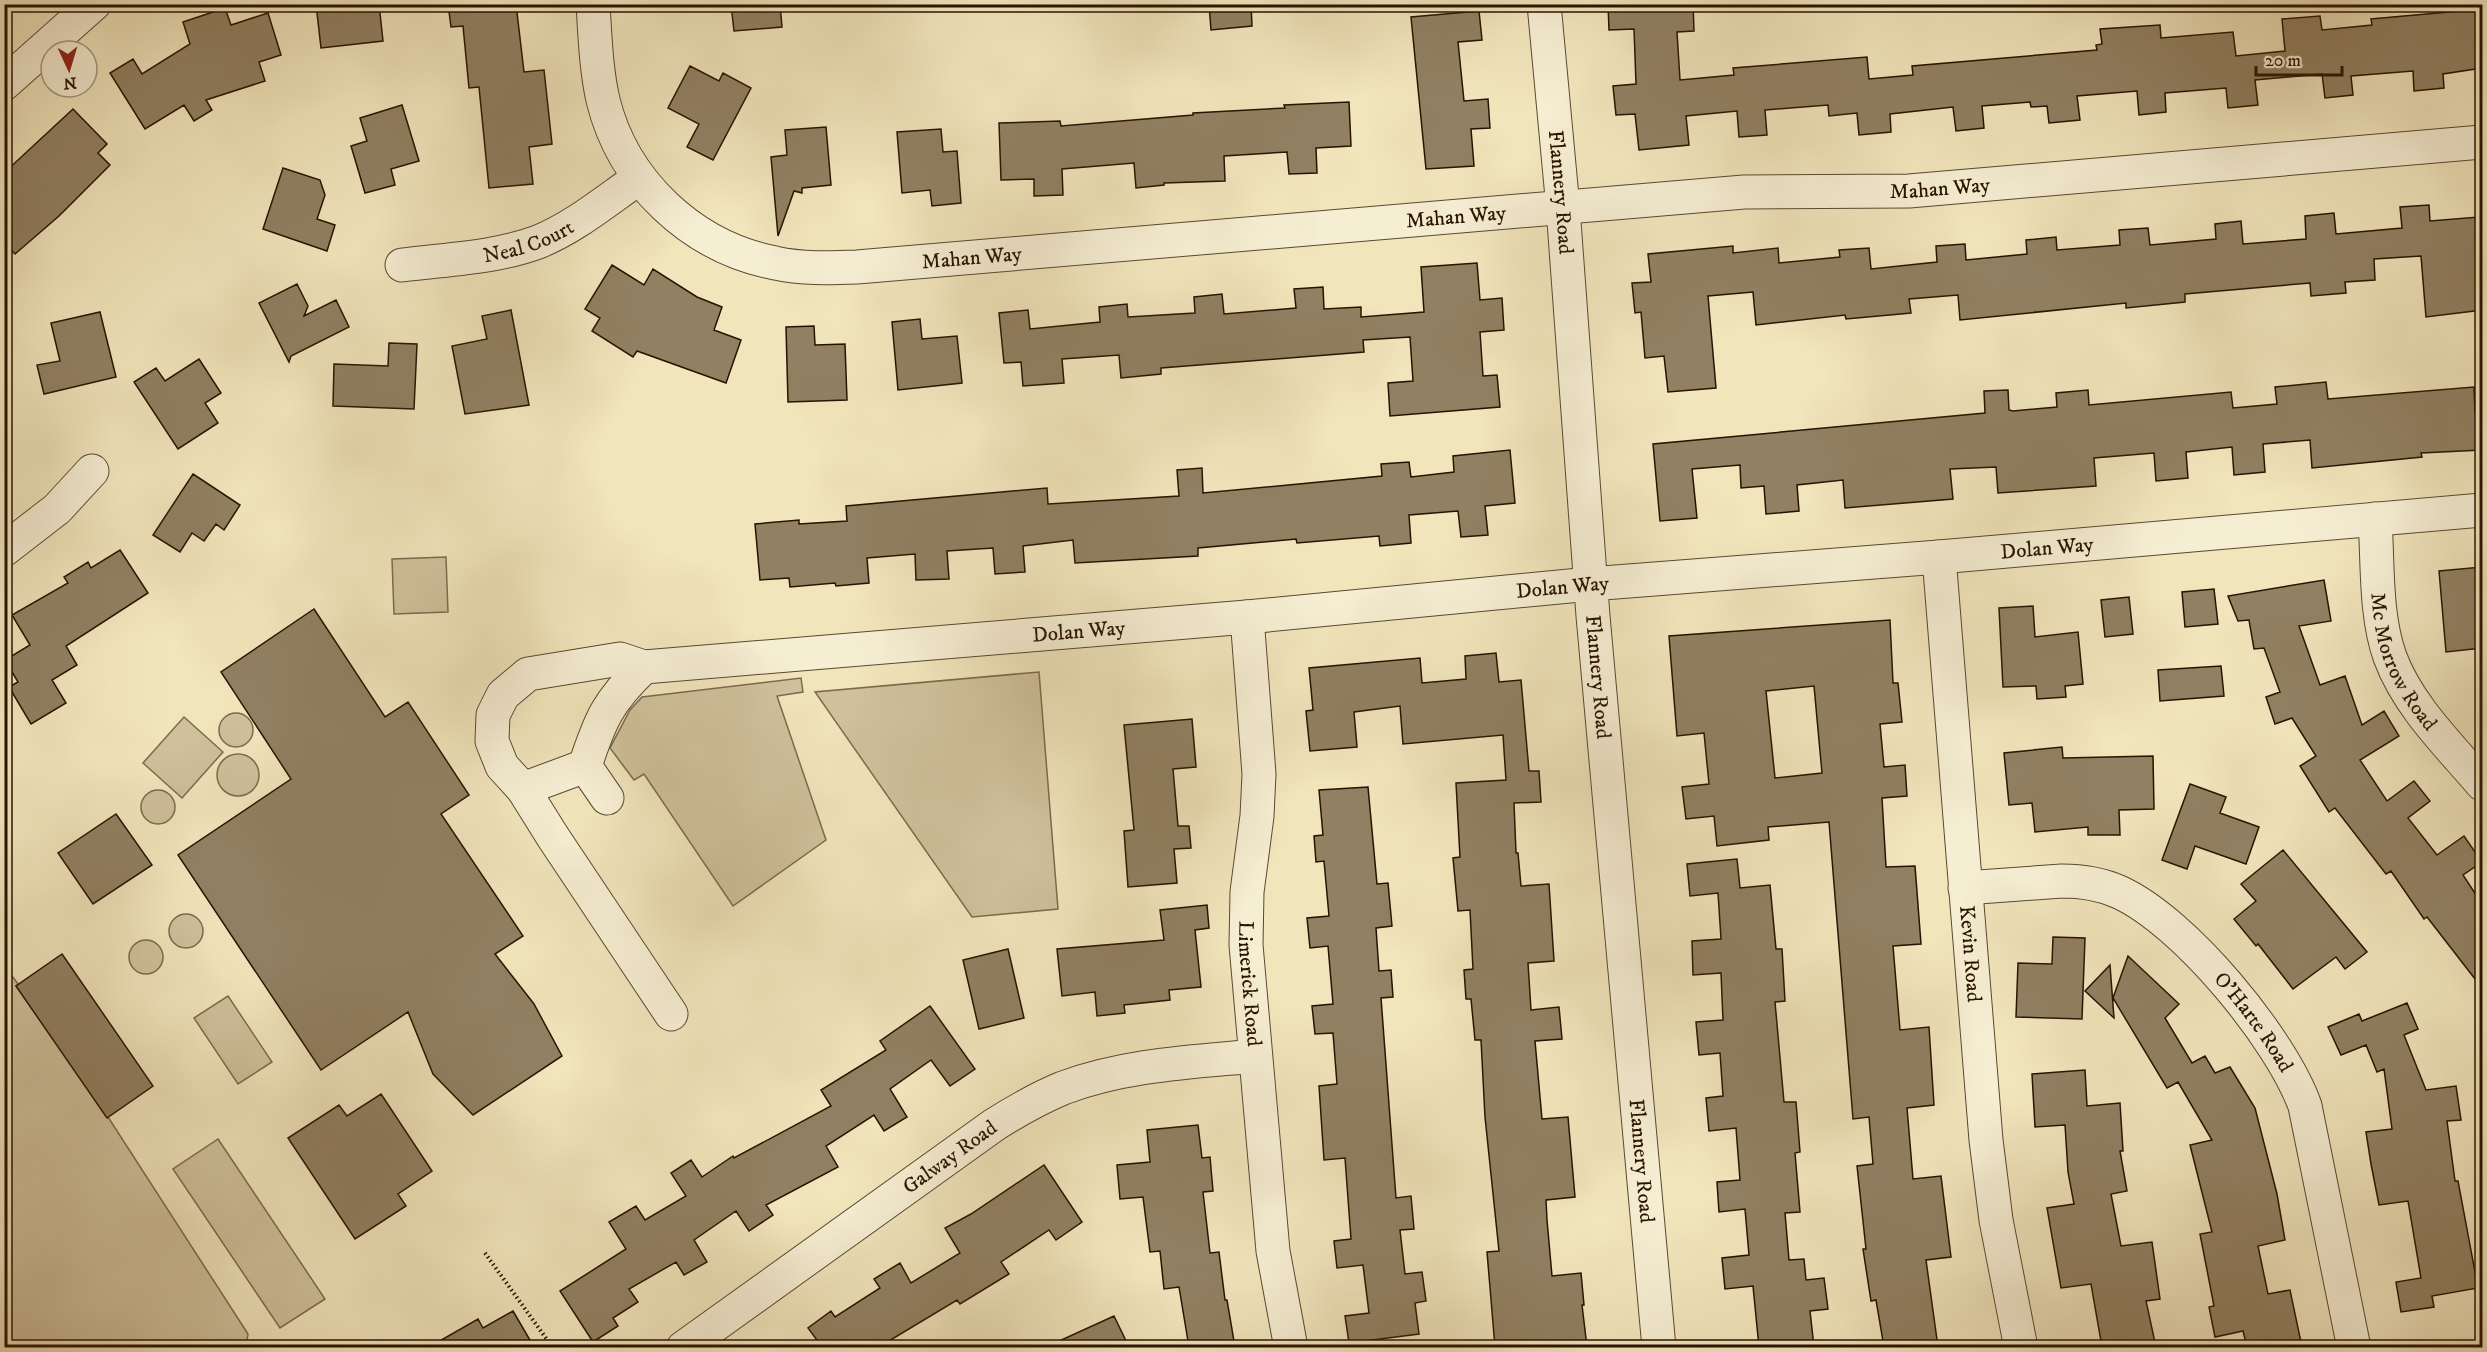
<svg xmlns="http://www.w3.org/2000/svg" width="2487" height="1352" viewBox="0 0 2487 1352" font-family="'IM FELL DW Pica',serif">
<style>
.green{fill:#cfc19c;stroke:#7c6a4e;stroke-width:1.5}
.building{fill:#918062;stroke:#281300;stroke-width:1.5;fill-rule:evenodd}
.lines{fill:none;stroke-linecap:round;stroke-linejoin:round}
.minor-casing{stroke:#5a482f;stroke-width:35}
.path{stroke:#281300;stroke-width:4;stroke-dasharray:1.5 3;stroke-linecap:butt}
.minor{stroke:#f6eed3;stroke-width:33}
.labels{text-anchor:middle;stroke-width:6;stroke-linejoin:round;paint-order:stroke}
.street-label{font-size:21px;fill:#281300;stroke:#f6eed3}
</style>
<rect width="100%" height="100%" fill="#f1e5bc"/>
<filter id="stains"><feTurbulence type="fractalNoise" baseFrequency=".00333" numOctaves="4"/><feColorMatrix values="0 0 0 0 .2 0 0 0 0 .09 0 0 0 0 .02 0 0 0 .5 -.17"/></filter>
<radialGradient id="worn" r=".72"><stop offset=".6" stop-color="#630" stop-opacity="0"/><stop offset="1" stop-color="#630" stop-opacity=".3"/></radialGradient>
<path class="green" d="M446,557L448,612L394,614L392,559Z
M1039,672L1058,909L972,917L815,692Z
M801,678L803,692L777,696L826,840L733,906L644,774L634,780L610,748L630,710L642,697Z
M219 730a17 17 0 1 1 34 0a17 17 0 1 1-34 0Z
M184,717L223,752L182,798L143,763Z
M217 775a21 21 0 1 1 42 0a21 21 0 1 1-42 0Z
M141 807a17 17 0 1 1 34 0a17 17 0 1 1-34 0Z
M169 931a17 17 0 1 1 34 0a17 17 0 1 1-34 0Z
M129 957a17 17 0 1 1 34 0a17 17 0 1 1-34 0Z
M4,965L18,984L16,986L108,1117L248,1334L246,1347H5Z
M228,996L272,1062L238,1084L194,1018Z
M218,1139L325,1299L280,1328L173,1169Z"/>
<path class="building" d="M316,4H379L383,41L321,48Z
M448,4H516L524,72L544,70L552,144L529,147L533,184L489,188L479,87L469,88L463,26L451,27Z
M731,4H780L782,27L734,31Z
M1209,4H1251L1252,26L1211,30Z
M1608,4H1693L1694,31L1677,32L1680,80L1734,75L1733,68L1867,57L1869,79L1913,75L1912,66L2097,50L2096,45L2102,44L2100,29L2160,25L2161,38L2233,32L2236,56L2285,51L2282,19L2320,16L2322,30L2372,25L2371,19L2482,9V68L2443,74L2444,88L2414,91L2413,71L2351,76L2353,95L2325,98L2322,74L2255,80L2258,105L2228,108L2226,88L2165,93L2166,112L2139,115L2137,91L2077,96L2080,120L2049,123L2047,106L2031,107L2030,102L1982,106L1984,128L1956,131L1953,107L1890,114L1891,132L1859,135L1857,113L1829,116L1828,105L1765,110L1767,135L1739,137L1737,111L1686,116L1689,145L1639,150L1635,114L1616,115L1613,86L1636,84L1634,29L1609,30Z
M225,8L231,25L268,13L281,55L259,62L265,81L206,100L212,110L194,121L184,105L145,129L110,73L133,59L142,74L190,44L183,22Z
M1479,11L1482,40L1458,42L1464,101L1488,99L1490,128L1471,129L1474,166L1426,169L1411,17Z
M690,66L719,81L723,73L751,88L713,160L687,147L699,124L668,108Z
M1349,102L1351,146L1316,148L1317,173L1289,174L1287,152L1224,156L1225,181L1164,183V185L1136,188L1134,163L1062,169L1063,195L1034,196V179L1001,180L999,123L1060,121L1061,126L1193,115V113L1285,108L1284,105Z
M402,105L419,161L391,169L395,185L365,193L351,146L367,141L360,118Z
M73,109L107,144L98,153L110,165L59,216L15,254L4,242V173Z
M826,127L831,185L802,188V193L794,191L778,236L771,157L787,155L785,130Z
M941,129L943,152L957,151L961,203L932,206L930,190L902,193L897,132Z
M283,168L320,180L325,195L317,219L335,225L327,251L263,229Z
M2429,205L2430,221L2479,217L2482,310L2426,317L2421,256L2374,259L2375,280L2345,282L2346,293L2311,296L2310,283L2185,294V302L2126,308V303L1960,320L1958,295L1909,299L1911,313L1846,319L1845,315L1756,325L1753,292L1708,296L1716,388L1668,392L1664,356L1645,358L1641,312L1635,313L1632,283L1651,282L1648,254L1733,246V253L1778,248L1779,263L1840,257L1839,250L1869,248L1871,269L1937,262L1936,246L1965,244L1966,260L2027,254L2026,240L2056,237L2057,250L2120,245L2119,230L2148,228L2150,245L2216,239L2215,224L2241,221L2243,244L2306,239L2305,216L2334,213L2336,234L2402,228L2400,207Z
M1477,263L1480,300L1502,298L1504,330L1480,332L1483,376L1497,375L1500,407L1390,416L1388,383L1413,381L1410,337L1363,340L1364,352L1161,368V374L1121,378L1119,355L1062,359L1064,383L1023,386L1021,362L1004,363L999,313L1028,310L1030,329L1100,322L1099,307L1127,304L1128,317L1195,313L1194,297L1222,294L1224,314L1296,308L1294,289L1323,287L1324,309L1361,307V317L1424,312L1421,267Z
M612,265L644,285L653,269L697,297L722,307L714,330L741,340L726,383L637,351L633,357L592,331L600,318L585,309Z
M297,284L308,306L304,316L336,300L349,327L291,356L289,362L259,303Z
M511,310L529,405L465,414L452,346L487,339L482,316Z
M100,312L116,377L44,394L37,365L60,361L51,323Z
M920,319L922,339L957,336L962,383L898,390L892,322Z
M814,326L815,345L845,344L847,400L788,402L786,327Z
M389,343L417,344L414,409L333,406L334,364L388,366Z
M199,359L221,393L205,403L218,423L178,449L134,382L156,368L165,381Z
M2326,382L2328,399L2474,387L2475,413H2482V450L2421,453L2422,457L2312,468L2310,440L2263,444L2265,472L2234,475L2232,447L2186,452L2188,478L2156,481L2154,453L2094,458L2096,486L1998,493L1996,467L1950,469L1953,499L1845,508L1843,480L1797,485L1799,511L1766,514L1764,486L1741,488L1740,465L1692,469L1697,518L1660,521L1653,444L1985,413L1984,391L2008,390L2009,410L2013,411L2057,407L2056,393L2088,390L2089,405L2231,392L2233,408L2277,404L2275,387Z
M1510,450L1515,503L1485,506L1488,535L1461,537L1458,511L1409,515L1411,543L1380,546L1379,536L1297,543L1296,539L1198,548V556L1075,563L1073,540L1023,546L1025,572L995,574L993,548L947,551L949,579L916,580L915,554L867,558L869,583L836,586L835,583L790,587L789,578L760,580L755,524L799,520V524L847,521L846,506L1047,488L1048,504L1179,496L1177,470L1202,468L1203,493L1382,476L1381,464L1409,462L1411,477L1454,472L1453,456Z
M193,474L240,505L224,530L216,524L204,541L192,533L180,552L153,535Z
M120,550L148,593L66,646L77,665L52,680L66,703L31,724L9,687L18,682L5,660L30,645L12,615L68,583L64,577L88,562L91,568Z
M2482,567V648L2446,652L2439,571Z
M2324,580L2331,621L2299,626L2320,685L2345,676L2362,725L2384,711L2399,736L2360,760L2387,801L2414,781L2430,801L2408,818L2437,855L2464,836L2482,862L2463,875L2482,904V988L2427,917L2424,919L2391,871L2386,874L2335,808L2329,812L2300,766L2316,756L2292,718L2275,724L2266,697L2280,692L2264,648L2254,649L2249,620L2238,621L2228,596Z
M2214,589L2218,624L2185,627L2182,592Z
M2129,597L2133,634L2105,637L2101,600Z
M2033,606L2035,637L2078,632L2083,684L2065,686L2066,697L2037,699L2036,686L2003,687L1999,608Z
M314,609L385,717L408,702L469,795L441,814L523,936L495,954L534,1004L562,1056L473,1115L433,1074L408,1012L321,1070L178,855L291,779L221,672Z
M1890,620L1893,683H1898L1902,722L1880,724L1884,767L1905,765L1907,796L1882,798L1886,867L1915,866L1921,944L1893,946L1900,1030L1929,1027L1934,1105L1907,1108L1913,1179L1941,1176L1951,1257L1926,1260L1938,1347H1884L1876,1300L1871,1301L1863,1249H1866L1857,1166L1873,1164L1869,1117L1853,1119L1829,822L1768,827L1769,840L1717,846L1714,816L1686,819L1682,787L1709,784L1704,733L1677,736L1669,636ZM1814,686L1822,773L1775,778L1766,691Z
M1496,653L1499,682L1521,680L1529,771H1539L1541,802L1514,803L1516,853H1518L1521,886L1549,884L1554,961L1528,963L1531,1010L1559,1007L1562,1039L1535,1041L1542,1119L1568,1117L1575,1197L1546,1200L1547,1220L1552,1276L1581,1273L1584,1305H1582L1587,1347H1495L1487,1252L1499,1251L1485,1117L1481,1040H1475L1471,999H1466L1464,970L1473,969L1470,910L1458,911L1453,858L1460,857L1456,783L1506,780L1503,735L1403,744L1400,706L1354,712L1357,747L1310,751L1306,711L1313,710L1309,668L1420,658L1422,683L1466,679L1465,656Z
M2221,666L2224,696L2160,701L2158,670Z
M1192,719L1196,767L1173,769L1178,826H1189L1191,848L1174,849L1177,883L1128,887L1124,831L1134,830L1124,725Z
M2062,747L2063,758L2153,756L2154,809L2119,810L2120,835H2088V827L2035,832L2032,803L2009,805L2004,753Z
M2190,784L2226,797L2220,813L2259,827L2246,864L2195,846L2187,869L2162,860Z
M1368,787L1377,884L1388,883L1392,926L1376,928L1379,971L1391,970L1393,997L1381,998L1396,1198L1411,1196L1414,1229L1400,1230L1405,1274L1422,1272L1426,1301L1415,1303L1419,1334L1349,1343L1345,1316L1369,1313L1363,1265L1337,1268L1334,1241L1351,1239L1345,1158L1324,1160L1319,1086L1337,1084L1333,1033L1315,1034L1312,1006L1333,1004L1328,946L1310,948L1307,918L1329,916L1324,861L1316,862L1314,836L1323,835L1319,790Z
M116,814L152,865L93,904L58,853Z
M2283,850L2367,952L2345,969L2336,957L2293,989L2258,944L2256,946L2234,919L2256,901L2241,884Z
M1737,859L1740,888L1770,885L1776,949H1782L1785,1001L1775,1002L1784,1102H1796L1800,1152L1795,1153L1800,1212L1785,1213L1789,1260L1804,1259L1806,1280L1824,1278L1828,1309L1810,1311L1814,1347H1759L1753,1286L1725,1289L1722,1258L1749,1255L1745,1209L1719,1212L1717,1182L1740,1180L1736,1128L1709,1131L1706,1098L1723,1096L1720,1053L1699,1055L1696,1022L1723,1020L1721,973L1693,975L1692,941L1721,939L1718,893L1690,896L1687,864Z
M1207,905L1209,928L1195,930L1201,987L1169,990L1170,1000L1124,1005L1125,1013L1097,1016L1095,992L1062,996L1057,949L1164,940L1160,910Z
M2053,937L2085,938L2082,1019L2016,1017L2018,963L2052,964Z
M1008,949L1024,1018L979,1029L963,960Z
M62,954L153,1086L107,1118L16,986Z
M2128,956L2179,1004L2165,1018L2192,1063L2205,1056L2215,1073L2230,1067L2255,1108L2277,1194L2285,1240L2258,1246L2268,1294L2290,1290L2302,1347H2247L2243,1331L2215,1337L2209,1307L2214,1306L2200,1234L2212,1232L2190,1145L2212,1140L2178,1082L2167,1088L2113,998Z
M2110,965L2114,1018L2085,991Z
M2407,1003L2418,1029L2404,1035L2426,1090L2456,1086L2461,1120L2447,1121L2455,1181H2458L2478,1288L2432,1296L2434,1307L2401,1312L2396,1282L2421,1278L2408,1201L2379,1205L2371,1164L2366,1132L2392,1129L2384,1069L2377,1072L2366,1045L2341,1055L2328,1027L2359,1014L2362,1021Z
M930,1006L975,1069L950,1086L931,1060L890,1089L907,1117L884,1131L874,1115L826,1146L838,1167L766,1205L773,1215L749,1231L736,1211L694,1240L707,1262L684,1275L676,1262L629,1289L638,1302L613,1318L618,1326L593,1342L560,1291L626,1249L609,1222L636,1206L645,1220L686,1196L671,1173L691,1160L702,1177L733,1156L734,1158L831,1106L821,1090L886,1050L880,1041Z
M2085,1070L2087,1106L2120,1103L2123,1151H2120L2127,1191L2111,1194L2121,1246L2152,1242L2160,1299L2146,1301L2156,1347H2102L2091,1284L2061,1288L2047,1208L2074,1204L2068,1172L2065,1125L2035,1127L2032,1074Z
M381,1094L432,1171L398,1194L406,1206L355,1239L288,1138L339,1105L347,1116Z
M1198,1125L1202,1158L1210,1157L1213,1191L1203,1192L1210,1253L1219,1252L1225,1300H1227L1235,1347H1189L1179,1287L1164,1289L1160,1251L1150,1252L1143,1197L1120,1199L1117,1165L1150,1162L1147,1130Z
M1044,1165L1082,1222L1056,1240L1049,1230L1001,1262L1009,1274L960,1304L957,1300L879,1347H822L808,1328L831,1311L835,1317L880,1288L874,1279L900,1263L911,1283L960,1253L945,1228L971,1214Z
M513,1311L534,1347H429L478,1319L483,1328Z
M1114,1316L1129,1347H1046Z"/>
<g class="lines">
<defs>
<g id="minor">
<path id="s1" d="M593,4C595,36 596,69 603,100C623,182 692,247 775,263C802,269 830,268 857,267L1744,192L1909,191L2482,142"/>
<path id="s2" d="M1544,4L1563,208L1593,616L1659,1348"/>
<path d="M4,84L94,4"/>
<path id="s3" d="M402,265C447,259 495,258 538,242C575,227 607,200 639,178"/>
<path id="s4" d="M2375,519C2378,564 2375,615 2390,657C2408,706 2449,745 2482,784"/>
<path d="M4,550L57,509L92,471"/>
<path id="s5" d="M1939,557L1986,1140L1996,1220L2021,1348"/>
<path id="s6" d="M1247,617L1259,774L1257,816L1247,892L1246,945L1273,1251L1291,1348"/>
<path d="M585,766C600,720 608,701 644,667"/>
<path d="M585,766L607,798"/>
<path d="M523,789L585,766"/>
<path id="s7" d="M1965,888L2062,881C2082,881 2101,884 2119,892C2185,922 2281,1039 2305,1106L2354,1348"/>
<path id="s8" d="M671,1014L553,837L523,789L502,766L492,741L493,715L503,695L528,674L620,659L644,667L1247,617L1590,584L1939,557L2482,510"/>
<path id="s9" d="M683,1348L994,1125C1016,1111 1039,1098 1063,1088C1124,1065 1191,1062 1255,1056"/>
</g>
</defs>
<use href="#minor" class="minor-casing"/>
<path class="path" d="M485,1253L553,1348"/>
<use href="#minor" class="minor"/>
</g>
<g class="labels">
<g class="street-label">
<text dy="7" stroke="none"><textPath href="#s1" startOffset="1515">Mahan Way</textPath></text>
<text dy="7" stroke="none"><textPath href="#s2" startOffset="189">Flannery Road</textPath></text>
<text dy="7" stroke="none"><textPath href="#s1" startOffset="1030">Mahan Way</textPath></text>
<text dy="7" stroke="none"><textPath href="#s3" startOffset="129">Neal Court</textPath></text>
<text dy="7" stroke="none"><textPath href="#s1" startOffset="544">Mahan Way</textPath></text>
<text dy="7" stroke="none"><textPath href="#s8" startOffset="1935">Dolan Way</textPath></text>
<text dy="7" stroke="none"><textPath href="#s8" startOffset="1449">Dolan Way</textPath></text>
<text dy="7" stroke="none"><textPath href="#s8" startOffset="963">Dolan Way</textPath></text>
<text dy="7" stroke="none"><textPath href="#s4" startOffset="148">Mc Morrow Road</textPath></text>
<text dy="7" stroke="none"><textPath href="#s2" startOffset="675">Flannery Road</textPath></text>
<text dy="7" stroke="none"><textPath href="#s5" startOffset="398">Kevin Road</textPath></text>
<text dy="7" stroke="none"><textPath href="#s6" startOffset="368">Limerick Road</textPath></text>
<text dy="7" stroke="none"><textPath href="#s7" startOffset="345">O'Harte Road</textPath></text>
<text dy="7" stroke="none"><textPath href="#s9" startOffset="328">Galway Road</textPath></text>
<text dy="7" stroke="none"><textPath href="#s2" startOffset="1161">Flannery Road</textPath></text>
</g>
</g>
<rect width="2487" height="1352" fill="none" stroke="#f1e5bc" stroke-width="24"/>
<rect x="6" y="6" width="2475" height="1340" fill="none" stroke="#281300" stroke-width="3"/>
<rect x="12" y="12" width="2463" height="1328" fill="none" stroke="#281300" stroke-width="1.5"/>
<g transform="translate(69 69) rotate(176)"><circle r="28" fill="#f6eed3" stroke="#a4967f" stroke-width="1.5"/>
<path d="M0-4.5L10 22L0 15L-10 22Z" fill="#8f2418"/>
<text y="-9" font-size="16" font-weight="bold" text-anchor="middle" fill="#281300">N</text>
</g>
<path d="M2256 66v9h86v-9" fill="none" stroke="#281300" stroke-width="3"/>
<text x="2265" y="66" font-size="18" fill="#281300" stroke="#f6eed3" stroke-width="4.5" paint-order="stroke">20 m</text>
<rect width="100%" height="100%" filter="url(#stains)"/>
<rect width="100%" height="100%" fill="url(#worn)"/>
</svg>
